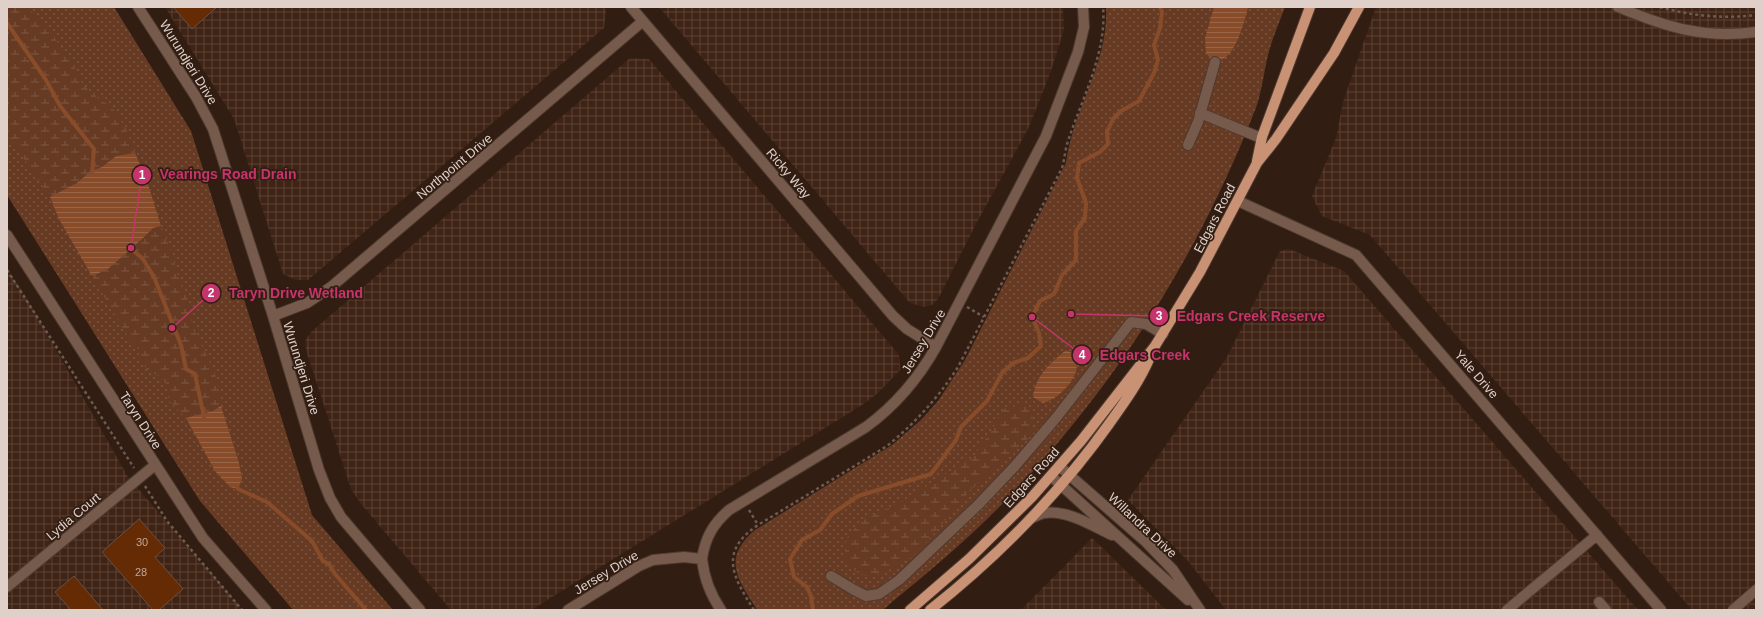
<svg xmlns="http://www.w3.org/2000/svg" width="1763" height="617" viewBox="0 0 1763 617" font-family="Arial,sans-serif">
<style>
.industrial{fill:url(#industrial-grid)}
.grass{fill:url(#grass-dots)}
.wetland{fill:url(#wetland-marsh)}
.water{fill:url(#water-rules)}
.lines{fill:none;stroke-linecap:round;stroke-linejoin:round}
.stream{stroke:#884c2a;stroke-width:4}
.building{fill:#642b04;stroke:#695044}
.minor-casing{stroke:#4e3a2f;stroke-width:12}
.major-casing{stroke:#4e3a2f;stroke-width:12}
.path{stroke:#6d5a50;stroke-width:2.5;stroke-dasharray:3 3;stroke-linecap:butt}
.minor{stroke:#765b4d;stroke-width:10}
.major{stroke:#ca9274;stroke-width:10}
.labels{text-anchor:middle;stroke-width:3.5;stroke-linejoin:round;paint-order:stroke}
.number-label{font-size:11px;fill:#c0a798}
.street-label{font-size:13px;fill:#dfd0c9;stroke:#321d12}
.leader{fill:none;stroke:#c6346c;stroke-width:1.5}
.callout-dot{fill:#c6346c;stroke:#321d12;stroke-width:1.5}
.mark-label{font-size:12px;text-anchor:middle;font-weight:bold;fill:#fff}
.callout-label{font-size:14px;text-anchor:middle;font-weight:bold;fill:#c6346c;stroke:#321d12;stroke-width:3.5;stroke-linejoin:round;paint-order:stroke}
</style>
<defs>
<pattern id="industrial-grid" width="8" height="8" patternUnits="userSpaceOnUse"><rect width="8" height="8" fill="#3f2315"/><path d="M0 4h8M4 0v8" fill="none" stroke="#5a4236"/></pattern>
<pattern id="grass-dots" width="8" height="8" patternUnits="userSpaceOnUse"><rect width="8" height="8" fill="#673b23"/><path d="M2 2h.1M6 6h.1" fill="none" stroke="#7c5642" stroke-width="1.8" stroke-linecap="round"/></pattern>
<pattern id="wetland-marsh" width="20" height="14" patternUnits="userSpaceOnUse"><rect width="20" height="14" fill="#673b23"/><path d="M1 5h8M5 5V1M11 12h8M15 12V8" fill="none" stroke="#7c5642"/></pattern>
<pattern id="water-rules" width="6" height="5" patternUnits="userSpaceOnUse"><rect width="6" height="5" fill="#884c2a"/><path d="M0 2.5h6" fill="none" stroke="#986548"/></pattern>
</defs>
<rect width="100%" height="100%" fill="#321d12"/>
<path class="industrial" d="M165,7H604L606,10L604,28L308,280H296L283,274L234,119Z
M659,7H1063L1064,30L1051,71L1029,127L976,224L938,299L932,305L923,307L910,303Z
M1376,7H1756V610H1692L1370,235L1322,216L1312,196L1336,138L1343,102Z
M630,58L649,59L899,355L900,370L878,393L862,405L531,610H451L361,504L351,489L306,350L305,341L311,332Z
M1289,249L1344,271L1638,610H1226L1188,561L1128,500L1227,357L1280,251Z
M7,268L29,302L128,477L243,610H7Z
M1092,538L1166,610H1021Z"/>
<path class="grass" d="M7,7H114L191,131L312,515L393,610H293L200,501L7,195Z
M1106,7H1285C1279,23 1272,39 1268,55C1264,72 1262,89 1257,105C1204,243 1126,370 1026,479C985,524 939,564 892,602L883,610H757C738,579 721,559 755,530L892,445L921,420L938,401L965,360L1066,163C1073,109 1109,63 1106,7Z"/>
<path class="wetland" d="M7,7H28L68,54L83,85L99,99L112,107L126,129L135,153L116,156L102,167L91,171L77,183L50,197L7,134Z
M161,226L171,251L180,282L190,305L192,326L213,368L220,390L221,406L213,411L186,418L168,400V386L160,377L147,370L139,356L137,346L128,337L92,276L108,269L142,239L153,228Z
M1024,404L1034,416L1030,437L971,489L921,549L903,564L880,574L869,577L858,573L845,561L846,539L861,521L896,505L973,457L993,428L1003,409Z"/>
<path class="water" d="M1214,7H1248C1245,20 1236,55 1221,60C1219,60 1215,60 1212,60L1206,53L1205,38Z
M135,153L146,178L161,226L153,228L142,239L108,269L92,276L59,219L50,197L77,183L91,171L102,167L116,156Z
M1066,350L1076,355C1076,361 1078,369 1075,374C1070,387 1055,400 1043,403L1033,397C1036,374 1050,364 1066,350Z
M221,406L239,463L242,479L238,489L230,487L215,471L186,418L213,411Z"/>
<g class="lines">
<path class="stream" d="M7,23L46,80L60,106L94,149L92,175
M127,245L143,259L154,277L181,345L186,369L195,374L204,417
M236,485L238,489L267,502L312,541L323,561L329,564L335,574L366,610
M813,610L811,596L807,587L794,577L790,559L802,540L820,530L832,514L858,496L931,474L956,440L961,427L987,401L1002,373L1013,363L1028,358L1041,346L1039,333L1032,317L1040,301L1054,294L1062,275L1076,260V231L1085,218L1086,203L1077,178L1079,163L1100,152L1108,144L1107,132L1113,119L1121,111L1139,101L1154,73L1158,60L1154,45L1160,28L1162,12L1160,7"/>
</g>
<path class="building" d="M173,7H217L192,29Z
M139,519L165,548L155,557L183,589L159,610H153L102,552Z
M74,576L103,610H71L55,592Z"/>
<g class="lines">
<defs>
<path id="minor" d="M138,7L196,97L213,129L273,316L319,470L330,498L341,517L420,610
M631,7L893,316L907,329L936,347
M1618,7C1666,27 1703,39 1756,32
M1200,113L1261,138
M1188,145L1198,122L1215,62
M1238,201L1356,255L1661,610
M7,235L203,538L266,610
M273,316L307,303L331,287L643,21
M1059,466L1146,542L1173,570L1200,610
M1051,476L1188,600
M1030,519C1034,517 1039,514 1044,513C1066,509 1093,526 1112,535
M702,559C704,578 710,594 721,610
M831,576L854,590L866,596L879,594L899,580L979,504L1015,466L1056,418L1131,322L1146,324L1163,334
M7,587L155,465
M1599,602L1606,610
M568,610L639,566L653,560L684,557L702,559C705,538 713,524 729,510L866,427C896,405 918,379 936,347L1046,136L1078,52L1084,27L1083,7
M1507,610L1597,535
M1733,610L1756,590"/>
<path id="major" d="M1257,161L1262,137L1310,7
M910,610L969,559L1032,497L1081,441L1155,346L1200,272L1257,163L1276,139L1334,53L1359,7
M930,610C997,557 1059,494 1109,424C1124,403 1140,381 1150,357"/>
</defs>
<use href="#minor" class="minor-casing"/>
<use href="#major" class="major-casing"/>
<path class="path" d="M1660,7C1691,16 1724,19 1756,15
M7,270L134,468
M967,307L984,317
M145,486L167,521L242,610
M749,510L758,525
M754,610C733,577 718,552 758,525L887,446C915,423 938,398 958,367L1062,168C1065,158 1065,148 1069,138C1083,97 1107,51 1103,7"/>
<use href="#minor" class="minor"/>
<use href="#major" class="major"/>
</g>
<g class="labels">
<g class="number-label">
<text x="142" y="546">30</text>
<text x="141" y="576">28</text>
</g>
<g class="street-label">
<text transform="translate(189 62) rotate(58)" y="5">Wurundjeri Drive</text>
<text transform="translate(454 166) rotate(-40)" y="5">Northpoint Drive</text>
<text transform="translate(789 173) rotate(50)" y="5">Ricky Way</text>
<text transform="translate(1214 218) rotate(-63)" y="5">Edgars Road</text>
<text transform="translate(923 341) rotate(-59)" y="5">Jersey Drive</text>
<text transform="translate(302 368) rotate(73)" y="5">Wurundjeri Drive</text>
<text transform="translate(1477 374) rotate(49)" y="5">Yale Drive</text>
<text transform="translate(141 420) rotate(57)" y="5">Taryn Drive</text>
<text transform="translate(1031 477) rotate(-48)" y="5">Edgars Road</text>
<text transform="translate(73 516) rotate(-40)" y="5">Lydia Court</text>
<text transform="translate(1143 525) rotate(43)" y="5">Willandra Drive</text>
<text transform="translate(606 572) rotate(-31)" y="5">Jersey Drive</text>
</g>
</g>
<path class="leader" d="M131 248L142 175M172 328L211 293M1071 314L1159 316M1032 317L1082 355"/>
<g class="callout-dot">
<circle cx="131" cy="248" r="4"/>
<circle cx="172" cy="328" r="4"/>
<circle cx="1071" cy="314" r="4"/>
<circle cx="1032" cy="317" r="4"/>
<circle cx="142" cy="175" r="10"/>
<circle cx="211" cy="293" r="10"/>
<circle cx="1159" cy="316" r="10"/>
<circle cx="1082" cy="355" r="10"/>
</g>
<g class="mark-label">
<text x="142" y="179">1</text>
<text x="211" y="297">2</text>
<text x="1159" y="320">3</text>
<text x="1082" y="359">4</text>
</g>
<g class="callout-label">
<text x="228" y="179">Vearings Road Drain</text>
<text x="296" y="298">Taryn Drive Wetland</text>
<text x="1251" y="321">Edgars Creek Reserve</text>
<text x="1145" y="360">Edgars Creek</text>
</g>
<rect width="1763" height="617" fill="none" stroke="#dfd0c9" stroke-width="16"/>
</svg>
